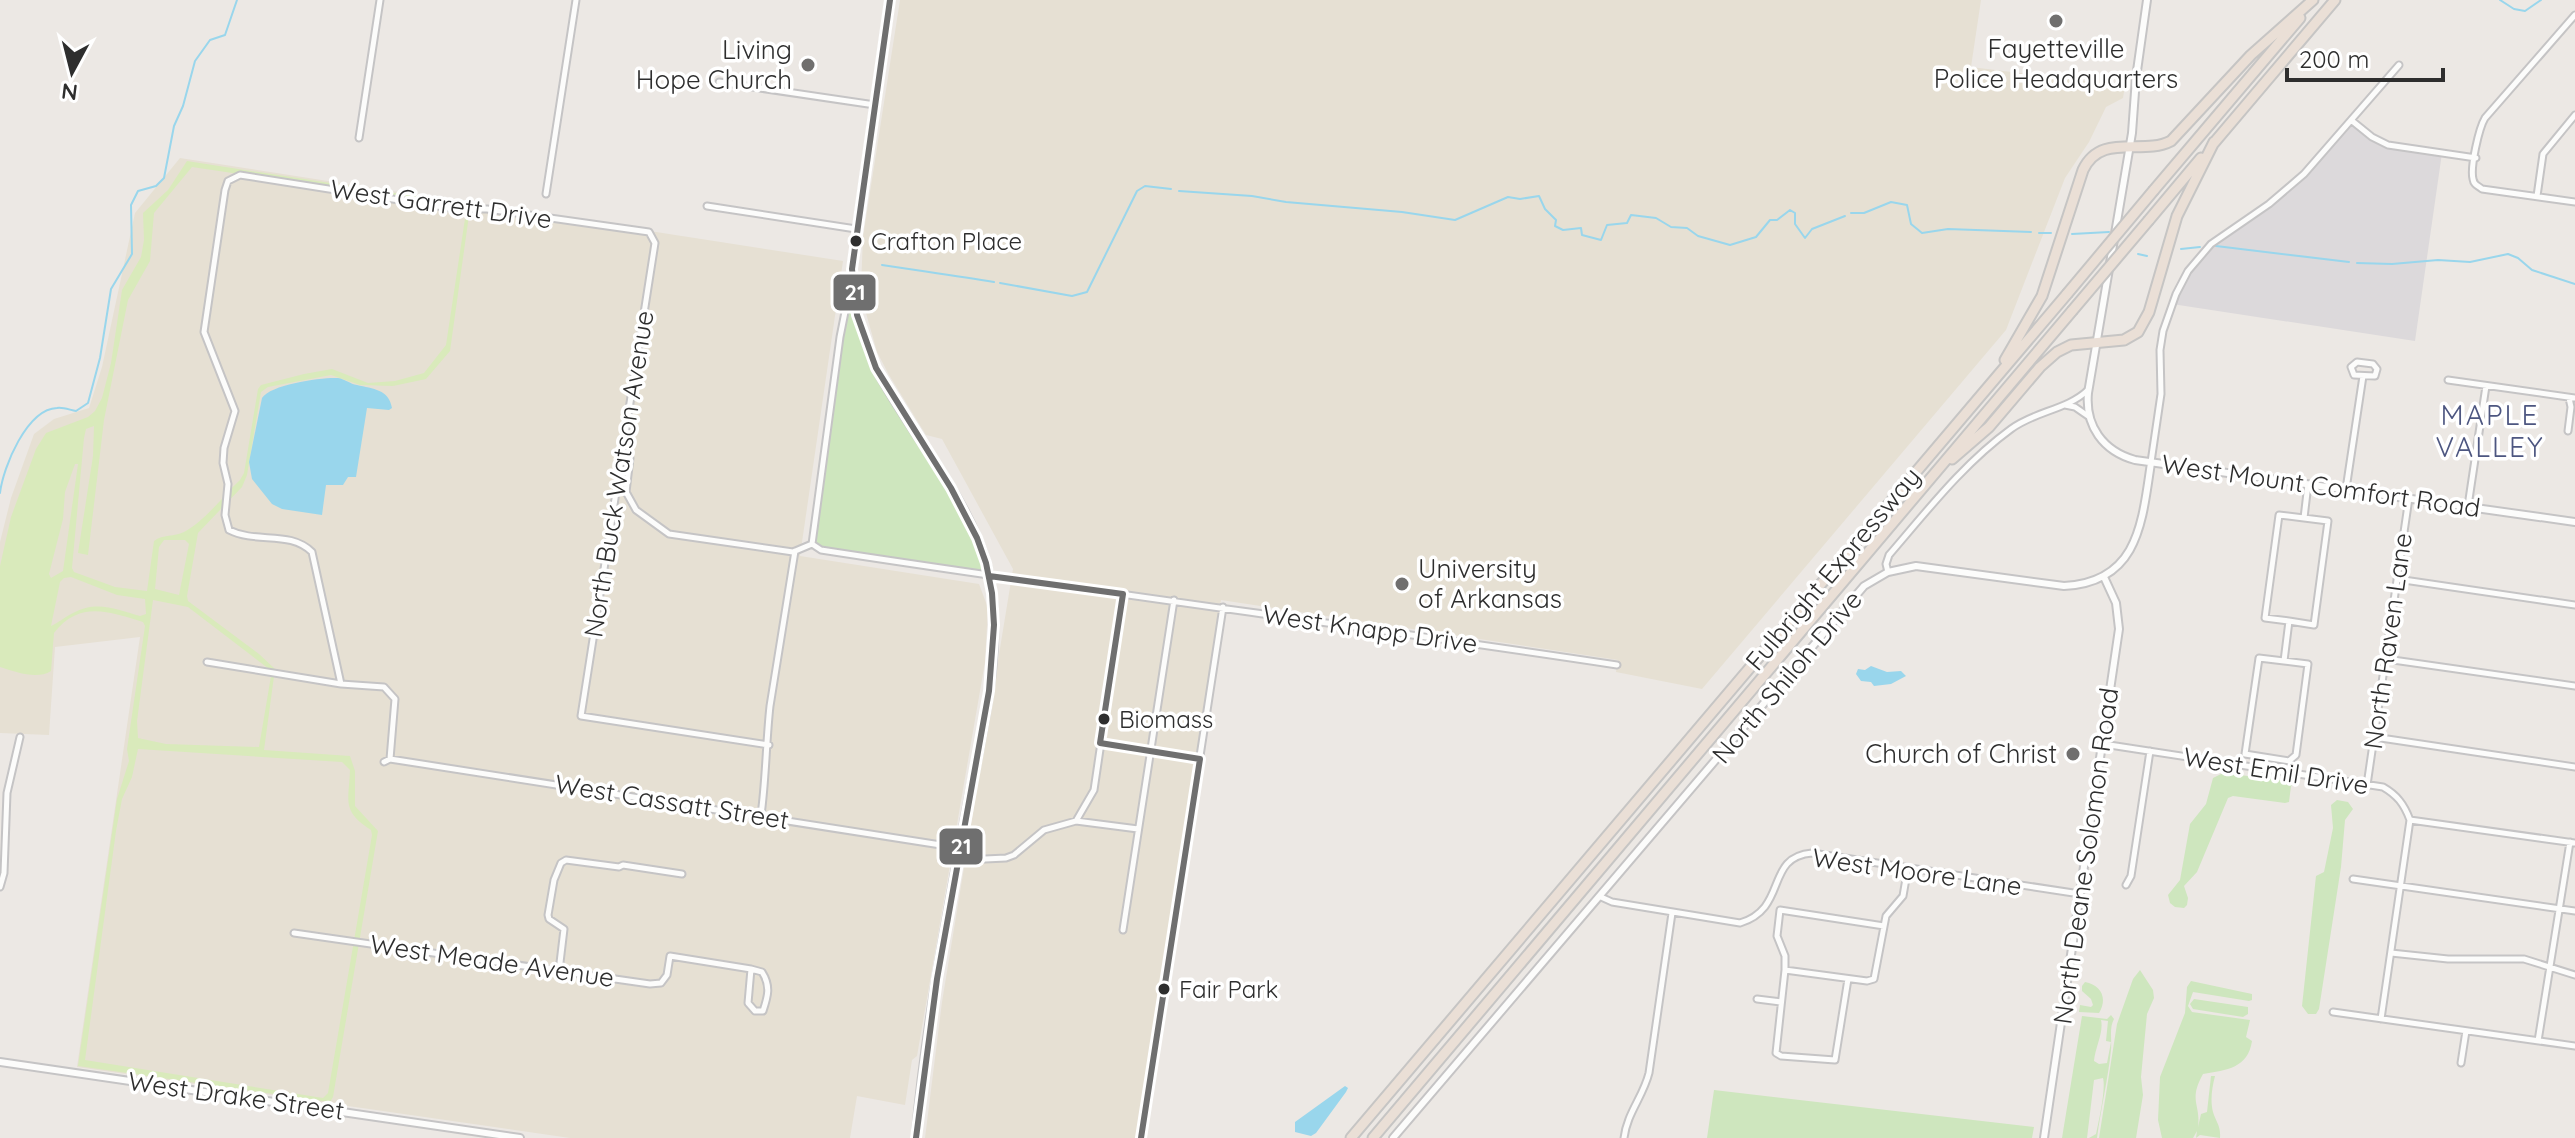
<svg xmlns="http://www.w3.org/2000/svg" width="2575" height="1138" viewBox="0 0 2575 1138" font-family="Quicksand,sans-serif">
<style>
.industrial{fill:#dcd9db}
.education{fill:#e6e0d3}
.green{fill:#cee6be;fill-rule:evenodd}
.pitch{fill:#d9eabb;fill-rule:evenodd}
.water{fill:#99d6ec}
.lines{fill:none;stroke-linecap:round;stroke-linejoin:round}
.stream{stroke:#99d6ec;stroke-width:2}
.minor-casing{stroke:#c5c4c5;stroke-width:9}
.tertiary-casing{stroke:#c5c4c5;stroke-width:10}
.secondary-casing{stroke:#c5c4c5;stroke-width:11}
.motorway-casing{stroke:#c6c5c4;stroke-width:13}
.minor{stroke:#fcfcfb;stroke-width:5}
.tertiary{stroke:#fcfcfb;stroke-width:6}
.secondary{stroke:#fcfcfb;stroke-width:7}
.motorway{stroke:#eadfd6;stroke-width:9}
.motorway-bridge-casing{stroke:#c6c5c4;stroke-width:13;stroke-linecap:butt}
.motorway-bridge{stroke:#eadfd6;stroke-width:9}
.bus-1-casing{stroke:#fff;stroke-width:12}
.bus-1{stroke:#6f6f6f;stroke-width:6}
.poi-dot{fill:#706f6e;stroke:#fff;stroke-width:3}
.bus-dot{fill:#2e2e2e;stroke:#fff;stroke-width:3}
.labels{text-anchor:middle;stroke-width:7;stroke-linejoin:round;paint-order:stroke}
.bus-label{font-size:24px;fill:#2e2e2e;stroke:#fff;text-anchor:start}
.poi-label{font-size:26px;fill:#2e2e2e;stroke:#fff;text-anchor:end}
.street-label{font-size:26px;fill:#2e2e2e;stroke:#fff}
.neighbourhood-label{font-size:28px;letter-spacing:2px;fill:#4d5680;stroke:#fff}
.line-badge{stroke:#fff;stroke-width:3}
.badge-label{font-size:22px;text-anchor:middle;font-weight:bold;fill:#fff}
</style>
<rect width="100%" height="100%" fill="#ece8e4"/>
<path class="industrial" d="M2351,120L2380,142L2442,153L2415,341L2172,304L2199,255L2281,195Z"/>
<path class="education" d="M900,0H1981L1971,67L2125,86L2123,98L2106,107L2089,142L2065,178L2006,330L1702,689L1616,672L1618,660L1221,600L1136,1138H925L942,1002L1013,569L942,439L926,435L889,375L877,352L866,313L861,287L863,237Z
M180,158L843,261L800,556L979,584L988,608L985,662L917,1056L912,1060L905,1105L857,1096L850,1138H570L77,1067L140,637L55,647L49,735L0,733V542L11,498L34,434L54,419L89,408L102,367L135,213Z"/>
<path class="green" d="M850,308L853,310C859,332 865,354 876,374C896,412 990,538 983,574L971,572V569L839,549L838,551L824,549L816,543L814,534L844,334Z
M2223,773L2281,780L2289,785L2293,780L2296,783L2291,786L2289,802L2285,803L2233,796L2228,798L2197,872L2184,886L2188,898L2187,905L2184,908L2175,907L2170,903L2168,895L2180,880L2190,824L2206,804L2213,778Z
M2337,800L2348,802L2353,809L2345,820L2341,867L2319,1009L2316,1014H2308L2302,1006L2316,876L2324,872L2333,828L2331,805Z
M2140,970L2153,990L2154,998L2147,1014L2141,1077L2143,1095L2136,1138H2099L2117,1024L2133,979Z
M2191,981L2252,994V1000L2249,1001L2193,992L2188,1006L2192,1012L2250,1020L2246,1037L2252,1041C2248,1068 2227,1070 2203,1074C2188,1101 2201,1104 2198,1127L2201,1114L2207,1112L2211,1076H2215C2212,1088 2210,1100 2213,1112C2216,1122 2221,1126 2220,1138L2200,1135L2196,1138L2197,1131L2193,1138H2162L2158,1120L2160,1077L2185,1013L2187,987Z
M2085,982C2101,985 2108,998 2099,1013L2079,1012L2080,1005L2091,1007L2093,1005L2091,999L2082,991V986Z
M2194,999L2248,1007V1014L2243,1017L2193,1009L2190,1004Z
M2111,1015L2114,1019C2109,1028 2112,1039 2111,1050C2108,1079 2101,1108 2097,1138H2089L2096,1134C2099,1120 2106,1089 2103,1078L2094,1080L2087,1138H2062L2082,1016L2107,1019ZM2101,1020L2108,1021L2106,1041L2111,1042L2107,1063L2099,1064L2094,1061C2095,1048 2104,1032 2101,1020Z
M1714,1090L2034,1127L2032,1138H1707Z"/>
<path class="pitch" d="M187,161L466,204L470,208L450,351L426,379L393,386L360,385L331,375L268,387L261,392L247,475L242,487L198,533L187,596L188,601L259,654L275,669L264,750L350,756L355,771V806L378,831L333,1097L330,1102L78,1066L117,799L129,761L127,749L145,626L143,622C109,612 80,600 54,633L51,671C37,680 16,672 0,667V566L11,517L36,449L46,433L88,417L95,411L102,398L111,363L122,290L141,257L144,240L143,213L168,190ZM192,167L460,207L466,212L446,345L424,373L395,381L368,383L332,369L304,374L261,385L258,389L244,473L240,480C223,496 205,521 184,532C174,537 163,534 154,541L147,591L115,587L74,572L72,568L84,438L86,429L94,426L93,456L78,553L88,555L104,420L128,300L150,261L154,213ZM75,464H78L63,571L51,578L49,574L63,519L65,492ZM164,540H185L189,544L179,595L155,589L159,547ZM71,577L117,595L145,599L146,614L140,616C117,609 96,600 73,613C65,617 58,623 51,626L60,582L64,578ZM153,600L188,607L269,669L271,676L259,747L166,744L138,738L137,721ZM138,749L342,762L350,770C349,801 341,811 371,830L372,835L328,1093L323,1098L85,1060L116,831L122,799L132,777Z"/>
<path class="water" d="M338,378C345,379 350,384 357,385C373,389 389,389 392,408L389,410L367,408L356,477H348L343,485H326L322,515L282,509L272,504L252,479L249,462L262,398C271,384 323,377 338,378Z
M1871,666L1887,672L1901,671L1906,676L1891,684L1874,686L1871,682L1861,681L1856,674L1858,669L1865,670Z
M1345,1086L1348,1088L1346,1092L1316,1133L1311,1136L1295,1132V1122Z"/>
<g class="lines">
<path class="stream" d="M2500,0L2514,9L2525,11L2541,0
M1179,191L1252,196L1286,202L1402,212L1455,220L1508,197L1520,199L1539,196L1545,209L1556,220L1555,226L1563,230L1581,228L1582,235L1601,240L1607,225L1627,223L1631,215L1656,218L1671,227L1687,228L1698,236L1730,245L1756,237L1770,220H1777L1790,210L1795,213V224L1805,238L1812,229L1845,216
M1851,213H1864L1891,202L1907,205L1911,224L1922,233L1948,229L2031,232
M2039,233H2051
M2072,234L2109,232
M2216,246L2349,262
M2181,249L2200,247
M2138,254L2147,256
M2357,263L2392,264L2438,260L2470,262L2508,254L2518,258L2532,270L2575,284
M882,265C921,271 958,276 994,282
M1000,283L1072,296L1087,292L1137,191L1145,186L1171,189
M0,493C3,467 27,409 57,408C63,407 70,410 76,411L88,403L100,358L111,289L132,254L131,205L138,191L156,186L164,178L174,126L183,106L195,61L210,40L225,35L237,0"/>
<defs>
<path id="minor" d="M2575,15L2485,118C2479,128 2470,167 2473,179C2474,185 2477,185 2482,189L2575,202
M719,82L875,105
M2351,120L2372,137L2388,145L2476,158
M359,138L380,0
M546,194L576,0
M2537,196L2543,154L2575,115
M707,206L856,229
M2357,362L2373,364L2377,369L2375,376L2354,375L2351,367Z
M2448,380L2575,398
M2065,405L2075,407L2088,416
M2568,431L2571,407L2569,398
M622,451L630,458L626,492L636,510L669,534L793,552L812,544
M2151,462L2161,394L2160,350L2163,331L2176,294L2188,271L2211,244L2269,204L2304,174L2399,65
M2346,489L2363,376
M2468,506L2486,386
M812,544L821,550C1086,591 1352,625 1617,665
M812,544L840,337L845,312L855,300
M1888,572L1886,564L1889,555C1927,511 1963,464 2011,429C2035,411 2067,410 2088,390
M2397,579L2575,605
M2289,621L2314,625L2328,521L2304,518
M2386,659L2575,686
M2284,661L2308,664L2296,755L2289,761L2245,754L2259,658L2284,661L2289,621L2265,618L2279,515L2304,518L2308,484
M207,662L341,684L384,687L395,699L390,759
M341,684L312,552C290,530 257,544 229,530L225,515L228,484L223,463L224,448L235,411L204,332L225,190L228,181L240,175L456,209H487L649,232L655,243L581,716L769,745
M2374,737L2575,767
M2103,744L2383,787C2397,795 2404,804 2410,820L2381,1019
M384,762L390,759L960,848
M2367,785L2409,498
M761,815C766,779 766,742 770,706L795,551
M2410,820L2575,843
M1076,821L1094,790L1123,594
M959,854L985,859L1006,858L1014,855L1044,830L1076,821L1138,829
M2353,879L2575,911
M2126,885L2131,876L2150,751
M0,887L4,873L7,793L20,737
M1601,897L1612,902L1740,923C1789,908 1764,857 1812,853L2080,894
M1123,930L1174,600
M294,933L650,984L661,983L667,975L670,956L751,969L762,972C771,986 768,996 763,1011H755L748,1003L751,969
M2391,953L2448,959H2524L2575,975
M1785,970L1867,981L1874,979L1886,916L1903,896L1908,867
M559,971L564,929L549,919L548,915L554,880L561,863L566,860L619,867L623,865L682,874
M1848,979L1835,1060L1781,1056L1776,1053L1785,970V956L1777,936L1780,910L1884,926
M1757,999L1781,1002
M2333,1012L2575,1046
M2538,1041L2570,842
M2461,1063L2466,1031
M1141,1138L1223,607
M1624,1138C1627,1113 1643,1097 1649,1073L1672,913"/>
<path id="tertiary" d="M2147,0L2136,78L2132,133L2088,393C2085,426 2103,451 2135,460L2575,522
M0,1062L520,1138
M1393,1138L1864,586L1888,572L1916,566L2064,586C2139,582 2142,522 2151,463
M2044,1138L2119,629L2116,603L2104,577"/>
<path id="secondary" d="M890,0L852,269L857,315L876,368C909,431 966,495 986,563C1008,640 979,742 965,820C946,925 925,1032 916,1138"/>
<path id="motorway" d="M2213,144L2335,0
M2154,190L2300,18
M2149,220L2201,158
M2005,360L2042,296L2083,170C2101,132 2142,156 2171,141L2251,55L2313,0
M1952,459L1989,427L2040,367L2057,352L2071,345L2124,340L2138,332L2149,312L2177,216L2214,142
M1351,1138L2067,294
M1373,1138L2072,311"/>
</defs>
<use href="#minor" class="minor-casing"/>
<use href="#tertiary" class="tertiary-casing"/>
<use href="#secondary" class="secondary-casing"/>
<use href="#motorway" class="motorway-casing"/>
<use href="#minor" class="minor"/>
<use href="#tertiary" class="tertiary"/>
<use href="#secondary" class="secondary"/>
<use href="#motorway" class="motorway"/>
<defs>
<path id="motorway-bridge" d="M2067,294L2154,190
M2072,311L2149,220"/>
</defs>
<use href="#motorway-bridge" class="motorway-bridge-casing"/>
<use href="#motorway-bridge" class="motorway-bridge"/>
<defs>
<path id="bus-1" d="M890,0L852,269L857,315L876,368L951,488L977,538L986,563L992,593L994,625L989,691L937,979L916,1138
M989,576L1123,594L1100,743L1200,759L1141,1138"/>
</defs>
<use href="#bus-1" class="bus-1-casing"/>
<use href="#bus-1" class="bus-1"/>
</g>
<g class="poi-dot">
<circle cx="2056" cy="21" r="8"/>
<circle cx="808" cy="65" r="8"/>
<circle cx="1402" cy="584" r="8"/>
<circle cx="2073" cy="754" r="8"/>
</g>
<g class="bus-dot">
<circle cx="856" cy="241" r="7"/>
<circle cx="1104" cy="719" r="7"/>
<circle cx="1164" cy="989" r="7"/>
</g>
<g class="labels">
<g class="bus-label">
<text x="871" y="250">Crafton Place</text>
<text x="1119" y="728">Biomass</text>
<text x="1179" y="998">Fair Park</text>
</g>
<g class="poi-label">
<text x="2056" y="58" text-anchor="middle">Fayetteville<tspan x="2056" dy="30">Police Headquarters</tspan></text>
<text x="792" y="59">Living<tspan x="792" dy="30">Hope Church</tspan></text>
<text x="1418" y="578" text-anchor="start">University<tspan x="1418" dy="30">of Arkansas</tspan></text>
<text x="2057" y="763">Church of Christ</text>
</g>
<g class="street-label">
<text transform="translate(441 204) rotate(8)" y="9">West Garrett Drive</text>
<text transform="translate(619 474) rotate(-81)" y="9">North Buck Watson Avenue</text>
<text transform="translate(2321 486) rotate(8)" y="9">West Mount Comfort Road</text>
<text transform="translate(1833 569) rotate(-50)" y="9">Fulbright Expressway</text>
<text transform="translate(1370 629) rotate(8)" y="9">West Knapp Drive</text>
<text transform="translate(2388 641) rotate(-82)" y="9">North Raven Lane</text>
<text transform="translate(1787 677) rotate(-50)" y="9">North Shiloh Drive</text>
<text transform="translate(2276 771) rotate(9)" y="9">West Emil Drive</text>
<text transform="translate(672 802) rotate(9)" y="9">West Cassatt Street</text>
<text transform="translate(2086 856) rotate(-82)" y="9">North Deane Solomon Road</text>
<text transform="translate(1917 872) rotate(8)" y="9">West Moore Lane</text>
<text transform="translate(492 961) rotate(8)" y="9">West Meade Avenue</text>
<text transform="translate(236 1096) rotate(8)" y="9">West Drake Street</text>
</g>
<g class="neighbourhood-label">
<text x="2490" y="425">MAPLE<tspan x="2490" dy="32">VALLEY</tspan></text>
</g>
</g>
<g class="line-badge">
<rect x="832" y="273" width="45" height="39" rx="8" fill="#6f6f6f"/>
<rect x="938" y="827" width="46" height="39" rx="8" fill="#6f6f6f"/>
</g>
<g class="badge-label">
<text x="855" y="300">21</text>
<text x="961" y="854">21</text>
</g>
<g transform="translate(72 72) rotate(187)" stroke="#ffffff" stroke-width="6" paint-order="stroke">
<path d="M0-6L14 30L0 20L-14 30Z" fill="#2e2e2e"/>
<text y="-12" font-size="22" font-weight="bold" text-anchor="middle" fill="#2e2e2e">N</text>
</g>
<path d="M2287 68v12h156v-12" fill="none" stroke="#2e2e2e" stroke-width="4"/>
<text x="2299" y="68" font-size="24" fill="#2e2e2e" stroke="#ffffff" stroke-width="6" paint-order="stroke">200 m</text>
</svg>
